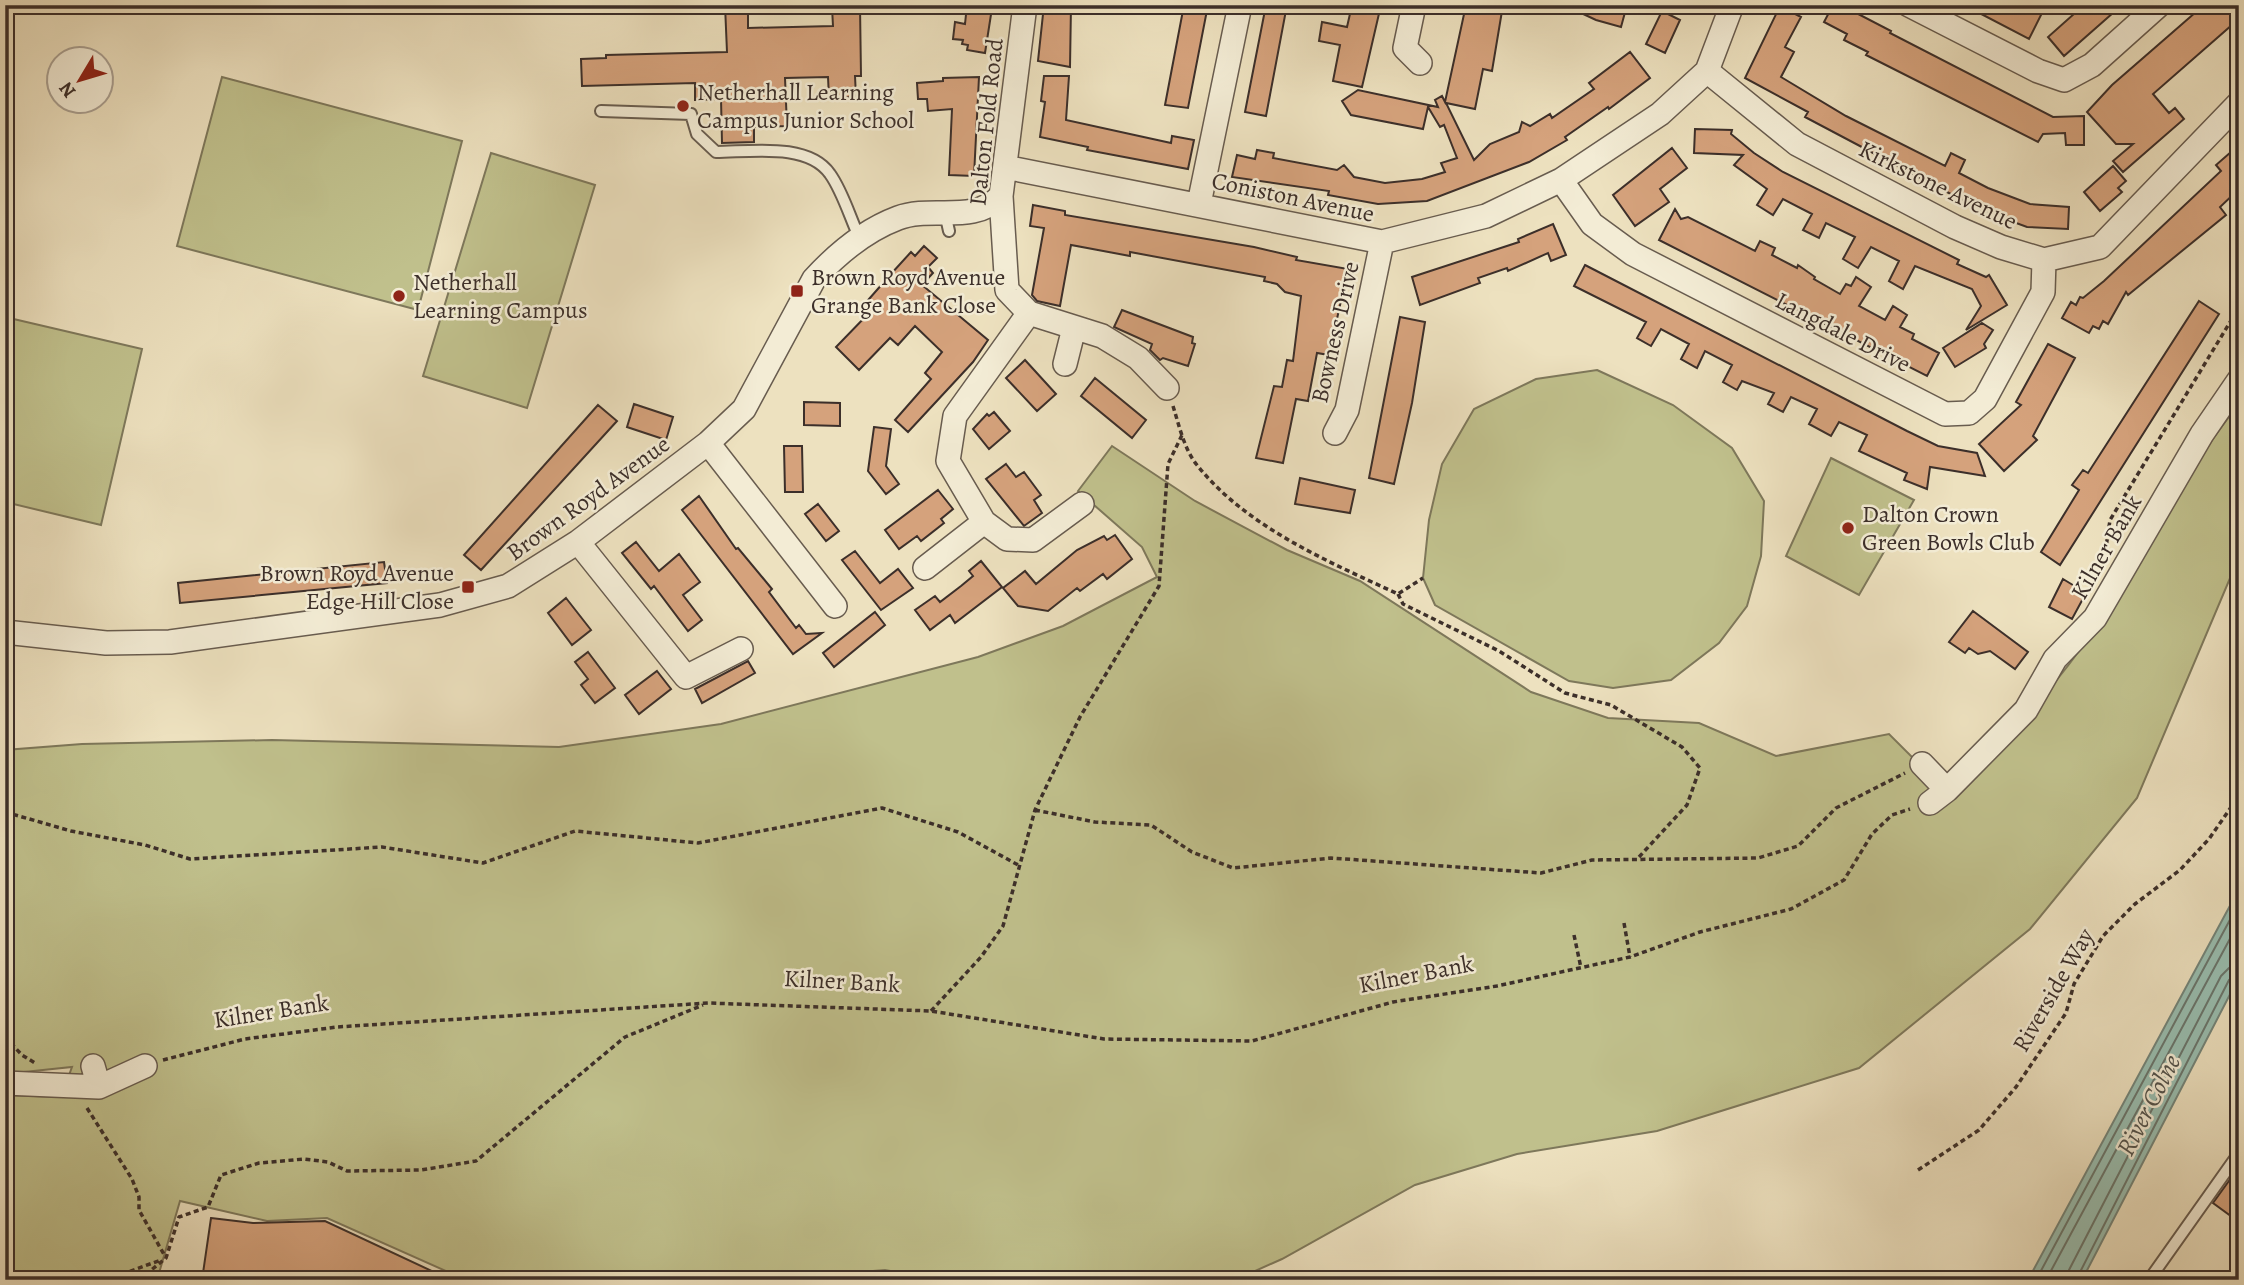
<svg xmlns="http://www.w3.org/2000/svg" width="2244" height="1285" viewBox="0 0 2244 1285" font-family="Alegreya,serif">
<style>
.green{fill:#c0c08c;stroke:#7e785b;stroke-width:2}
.water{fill:#99beb0;stroke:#74857a;stroke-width:2}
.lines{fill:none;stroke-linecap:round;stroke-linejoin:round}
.shore{stroke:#6a766d;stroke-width:2}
.building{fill:#d5a27c;stroke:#3c2f2a;stroke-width:2}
.service-casing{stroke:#685c4f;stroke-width:14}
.minor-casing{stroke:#685c4f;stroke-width:26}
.path{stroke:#3c2f2a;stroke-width:3.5;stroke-dasharray:5 3.5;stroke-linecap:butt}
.service{stroke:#f3ecd5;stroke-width:10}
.minor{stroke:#f3ecd5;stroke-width:23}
.poi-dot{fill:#8f2418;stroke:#f3ecd5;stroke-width:2.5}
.labels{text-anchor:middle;stroke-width:5;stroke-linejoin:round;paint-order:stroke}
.poi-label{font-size:24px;fill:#3c2f2a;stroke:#f3ecd5;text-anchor:start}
.street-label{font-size:24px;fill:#3c2f2a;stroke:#f3ecd5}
.water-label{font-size:26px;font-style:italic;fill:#53534c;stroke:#f3ecd5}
</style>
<rect width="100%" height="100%" fill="#ede1bf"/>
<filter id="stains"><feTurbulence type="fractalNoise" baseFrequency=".00286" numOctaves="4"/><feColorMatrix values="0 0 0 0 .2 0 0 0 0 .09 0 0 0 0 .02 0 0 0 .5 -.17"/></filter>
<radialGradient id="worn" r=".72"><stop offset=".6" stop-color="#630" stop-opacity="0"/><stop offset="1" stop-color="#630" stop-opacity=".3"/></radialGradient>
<path class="green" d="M222,77L462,141L418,310L177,246Z
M491,153L595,185L527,408L423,376Z
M5,317L142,349L101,525L5,502Z
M1597,370L1673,405L1732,448L1764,501L1761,556L1747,606L1719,643L1671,680L1613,688L1569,681L1435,605L1423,578L1429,520L1442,464L1474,409L1536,379Z
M2239,404V557L2137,798L2030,929L1859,1068L1657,1131L1517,1154L1415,1185L1282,1259L1235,1280H940L885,1270L762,1280H466L327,1218L267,1221L180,1201L157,1280H5V1095L61,1097L72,1067L5,1074V750L82,744L272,740L559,747L721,724L978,657L1063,626L1157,577L1142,547L1078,491L1112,446L1195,501L1287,550L1360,581L1531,692L1608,718L1699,723L1776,756L1889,734L1952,797C2008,739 2056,686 2102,619C2150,548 2185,470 2239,404Z
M1831,458L1914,500L1859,595L1786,556Z"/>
<path class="water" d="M2239,889V977L2082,1280H2028Z"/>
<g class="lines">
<path class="shore" d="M2036,1280L2239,903
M2046,1280L2239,922
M2067,1280L2069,1270L2221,976L2229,968L2239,967
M2076,1280L2229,980L2239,976"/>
</g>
<path class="building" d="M725,5H748V28L833,26L832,7L860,6L861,76H855L856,97L829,98L828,77L785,78L787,126L754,127V142L722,143L721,99L695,100V83L582,86L581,59L606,58V55L727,52Z
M967,5L992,8L985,53L967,50L968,45L962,44L963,40L953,39L955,22L965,24Z
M1044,5H1071L1070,67L1038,61Z
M1184,5H1208L1188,108L1165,105Z
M1266,5H1287L1266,116L1245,112Z
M1352,5H1381L1362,87L1333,81L1340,45L1319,41L1322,22L1347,27Z
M1466,5L1481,9V5H1503L1492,71L1483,69L1475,109L1446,103L1474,160L1490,144L1519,132L1522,122L1530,126L1550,114L1552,118L1594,89L1589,83L1630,52L1650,78L1609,109L1608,107L1565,137L1567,140L1529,162L1427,201L1378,204L1328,195L1329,191L1232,177L1237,155L1255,159L1257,150L1274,153L1273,158L1337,170L1344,165L1354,177L1385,183L1422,179L1445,172L1441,163L1457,158L1444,125L1440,127L1428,107L1423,129L1351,115L1342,101L1358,90L1438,107L1435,100L1442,96L1445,102Z
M1564,5H1627L1621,27L1596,20Z
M1833,5H1841L1891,31L1890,33L2053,117L2084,116V145H2066L2065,133L2043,134L2038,142L1866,55L1868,52L1844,40L1847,34L1824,22Z
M1964,5H2013L2024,11L2031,5L2043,11L2029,39Z
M2084,5H2122L2064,56L2048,37Z
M2204,5H2239V13L2231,21L2233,24L2153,94L2169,113L2175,108L2184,119L2123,172L2113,161L2133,144H2116L2087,112L2112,85Z
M1780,6L1801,17L1785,47L1794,52L1781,77L1846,116L1945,166L1951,153L1965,160L1959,173L1988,188L2030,204L2069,207L2068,229L2027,227L1981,210L1805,117L1808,112L1745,78Z
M1662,11L1680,20L1665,53L1646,44Z
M1044,76H1069L1066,120L1171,143L1172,136L1194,140L1188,169L1087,150L1088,147L1040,137L1045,102L1041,101Z
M979,77L974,176L949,175L952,109L928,111L927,99H918L917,83L943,81V78Z
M1695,129L1732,130L1731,134L1754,153L1783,172L1959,260L1957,264L1986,277L1989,275L2007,305L1966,330L1981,306L1972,289L1915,266L1903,289L1889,281L1899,261L1871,247L1858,268L1843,259L1855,237L1826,223L1819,238L1803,230L1812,214L1783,199L1773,215L1757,205L1767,189L1734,165L1743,155L1694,153Z
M2239,145V189L2220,207L2226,215L2128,295L2126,292L2108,324L2103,321L2099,329L2093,326L2089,333L2062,318L2071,302L2076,305L2080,297L2083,298L2104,281L2221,171L2216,165Z
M1672,148L1687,168L1660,189L1669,202L1635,226L1613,195Z
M2113,166L2126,181L2118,188L2122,192L2100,211L2084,192Z
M1033,205L1065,211V215L1254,247L1297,257L1296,260L1348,269L1329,355L1317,353L1308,401L1296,399L1283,463L1256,458L1274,386L1282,387L1287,360L1293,361L1301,296L1285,292L1277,284L1264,281L1265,277L1130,252V256L1071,245L1060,306L1037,301L1032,295L1044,228L1030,226Z
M1675,209L1681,219L1688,217L1755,251L1760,241L1775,248L1772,255L1797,268L1798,265L1815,277L1814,279L1840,294L1846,284L1851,286L1856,277L1871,287L1859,306L1885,320L1893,306L1907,315L1900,327L1914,334L1912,339L1939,353L1927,376L1659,240Z
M1553,224L1566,255L1551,261L1548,253L1508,271L1507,268L1478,278L1480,283L1420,305L1412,277L1519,242L1518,239Z
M924,246L937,258L928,267L933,273L922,285L988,340L973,362L908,432L895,420L931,379L925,373L942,352L915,326L898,345L890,338L859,370L836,347L869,313L862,307L891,274L911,252L915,256Z
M1585,265L1907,431L1938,446L1977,453L1985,476L1930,467L1927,489L1904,480L1907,473L1859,451L1867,435L1839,422L1831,436L1809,424L1817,409L1791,397L1783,412L1768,404L1774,393L1742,381L1737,390L1723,382L1732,365L1705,351L1697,368L1681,359L1689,344L1661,329L1651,346L1637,338L1646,322L1574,286Z
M2199,301L2219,314L2060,565L2041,552L2079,490L2072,485L2083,470L2088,473Z
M1122,310L1193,337L1192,343L1195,344L1188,366L1163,358L1160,360L1150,350L1152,344L1114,327Z
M1400,317L1425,322L1412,403L1394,484L1369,478Z
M1982,323L1993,330L1984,344L1986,348L1955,367L1943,348Z
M2048,344L2075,358L2033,436L2037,440L2004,471L1979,444L2021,405L2016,402Z
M1025,360L1056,394L1037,411L1006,378Z
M1095,378L1146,420L1132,438L1081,396Z
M804,402L840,403V426L804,425Z
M634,404L673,417L666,440L627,427Z
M598,405L617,421L481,570L464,555Z
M994,412L1010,431L989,449L973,429L987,414L989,416Z
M874,427L891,429L886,466L899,484L886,494L868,471Z
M784,446H802L803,492H785Z
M1006,464L1016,477L1024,472L1041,495L1034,500L1042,513L1024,526L986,479Z
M1300,478L1355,490L1350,513L1295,504Z
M938,490L953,509L941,519L944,523L921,541L917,536L899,549L885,530Z
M699,496L736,549L738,548L772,589L769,592L796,628L799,625L806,634L822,633L793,654L682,510Z
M818,504L839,531L826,541L805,514Z
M1115,535L1132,559L1107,579L1103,574L1080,591L1077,588L1048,611L1018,606L1003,588L1025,571L1036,584L1077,550L1104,536L1107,540Z
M636,542L659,571L679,554L700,582L683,595L702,620L688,631L654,586L651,589L622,553Z
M855,551L880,583L898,569L913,588L881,610L842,560Z
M981,561L1002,587L955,623L950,615L930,630L915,610L935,596L940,602L961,586L973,576L969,571Z
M384,562L387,583L180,603L178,583Z
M2063,579L2086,593L2072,619L2049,607Z
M566,598L591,630L572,645L548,613Z
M1973,611L2028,652L2015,669L1990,651L1978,654L1969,648L1965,653L1949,642Z
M875,612L885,625L834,667L823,653Z
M588,652L615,688L595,703L581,685L588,679L575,662Z
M748,661L755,673L702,703L695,689Z
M657,671L671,689L639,714L625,695Z
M2239,1167V1222L2213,1203Z
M211,1218L253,1223L325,1221L451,1280H202Z"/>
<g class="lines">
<defs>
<path id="service" d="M601,111L691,114L697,134L716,152C749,152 808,142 830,174C843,192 850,218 860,239
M945,213L949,231
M5,696L6,697
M2149,1280L2239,1153"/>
<path id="minor" d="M1025,5L1001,196L1007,290L1029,313L1102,336L1138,358L1167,388
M1414,5L1405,48L1420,63
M1909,5L2038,71L2064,80L2092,65L2159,5
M1707,71L1797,144L1955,227L2001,247L2044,260L2100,247L2239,103
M1005,167L1382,242L1486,216L1561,180L1660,114L1707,71L1732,5
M1561,180L1592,224L1633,254L1945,414L1969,413L1985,399L2043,292L2044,260
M1199,204L1240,5
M1029,313L955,416L948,461L984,522L1007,539L1033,540L1082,504
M1065,364L1074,328
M1335,433L1347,410L1382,242
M708,443L835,606
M578,542L686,677L741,649
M925,568L984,522
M5,632L106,643L170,642L440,605L508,586L578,542L708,443L744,409L814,279C837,254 866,230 898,218C932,205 973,225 1001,196
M1922,764L1947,790
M1930,803L1947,790L2026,710L2055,659L2095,618L2202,434L2239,380
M93,1066L99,1087
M5,1083L99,1087L145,1066"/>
</defs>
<use href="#service" class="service-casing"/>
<use href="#minor" class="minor-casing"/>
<path class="path" d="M1173,406C1179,425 1184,449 1197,465C1246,527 1329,562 1398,594L1423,578
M2104,561L2110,520L2238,309
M1398,594L1403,604L1499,651L1565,693L1611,705L1682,747L1700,768L1687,805L1639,857
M1035,810L1095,822L1151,825L1192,852L1233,868L1331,858L1541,873L1592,860L1758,858L1798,846L1836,808L1905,773
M5,812L71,831L145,845L190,859L382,847L483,863L575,831L698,843L882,808L958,832L1020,866
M1624,923L1630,957
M1574,935L1581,968
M931,1011L981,957L1003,926L1035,810L1080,717L1159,586L1168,464L1182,435
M5,1037L22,1055L35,1063
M163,1060L245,1039L337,1027L708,1003L931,1011L1104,1039L1252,1041L1393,1002L1497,986L1630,957L1700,932L1791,909L1844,880L1872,834L1892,815L1910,809
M87,1108L132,1179L139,1197V1210L166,1258
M1918,1170L1979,1130L2016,1087L2066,1013L2074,984L2103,936L2135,904L2180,870L2209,839L2236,800L2239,789
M106,1280L161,1260
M139,1280L166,1258L179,1217L208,1207L221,1175L259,1163L304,1159L328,1162L347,1171L421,1170L476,1161L625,1037L703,1005"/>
<use href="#service" class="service"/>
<use href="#minor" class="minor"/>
</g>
<g class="poi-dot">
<circle cx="683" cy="106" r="7"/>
<rect x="790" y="284" width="14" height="14" rx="3.5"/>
<circle cx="399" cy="296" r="7"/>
<circle cx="1848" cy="528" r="7"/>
<rect x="461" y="580" width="14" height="14" rx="3.5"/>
</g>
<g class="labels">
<g class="poi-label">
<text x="697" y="100">Netherhall Learning<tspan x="697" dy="28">Campus Junior School</tspan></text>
<text x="811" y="285">Brown Royd Avenue<tspan x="811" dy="28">Grange Bank Close</tspan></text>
<text x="413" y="290">Netherhall<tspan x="413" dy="28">Learning Campus</tspan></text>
<text x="1862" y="522">Dalton Crown<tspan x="1862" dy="28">Green Bowls Club</tspan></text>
<text x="454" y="581" text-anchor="end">Brown Royd Avenue<tspan x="454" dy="28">Edge Hill Close</tspan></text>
</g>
<g class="street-label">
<text transform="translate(986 122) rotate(-84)" y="8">Dalton Fold Road</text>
<text transform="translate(1938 185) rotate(26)" y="8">Kirkstone Avenue</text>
<text transform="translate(1293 197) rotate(12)" y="8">Coniston Avenue</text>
<text transform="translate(1335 332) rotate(-77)" y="8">Bowness Drive</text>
<text transform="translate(1843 332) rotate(27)" y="8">Langdale Drive</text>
<text transform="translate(588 498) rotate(-36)" y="8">Brown Royd Avenue</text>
<text transform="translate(2106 547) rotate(-60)" y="8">Kilner Bank</text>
<text transform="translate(1416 974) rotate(-11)" y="8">Kilner Bank</text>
<text transform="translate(842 981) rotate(3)" y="8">Kilner Bank</text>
<text transform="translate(2053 990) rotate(-60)" y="8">Riverside Way</text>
<text transform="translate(271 1011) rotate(-9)" y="8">Kilner Bank</text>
</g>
<g class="water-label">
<text transform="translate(2148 1105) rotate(-63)" y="9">River Colne</text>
</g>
</g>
<rect width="2244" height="1285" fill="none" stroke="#ede1bf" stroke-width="28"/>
<rect x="7" y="7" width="2230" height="1271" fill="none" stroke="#3c2f2a" stroke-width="3.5"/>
<rect x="14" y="14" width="2216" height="1257" fill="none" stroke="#3c2f2a" stroke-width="2"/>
<g transform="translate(80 80) rotate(232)"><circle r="33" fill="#f3ecd5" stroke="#aaa091" stroke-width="2"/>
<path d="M0-5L12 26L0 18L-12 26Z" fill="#8f2418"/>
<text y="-10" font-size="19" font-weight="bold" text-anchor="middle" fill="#3c2f2a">N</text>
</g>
<rect width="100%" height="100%" filter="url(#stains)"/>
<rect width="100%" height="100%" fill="url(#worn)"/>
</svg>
